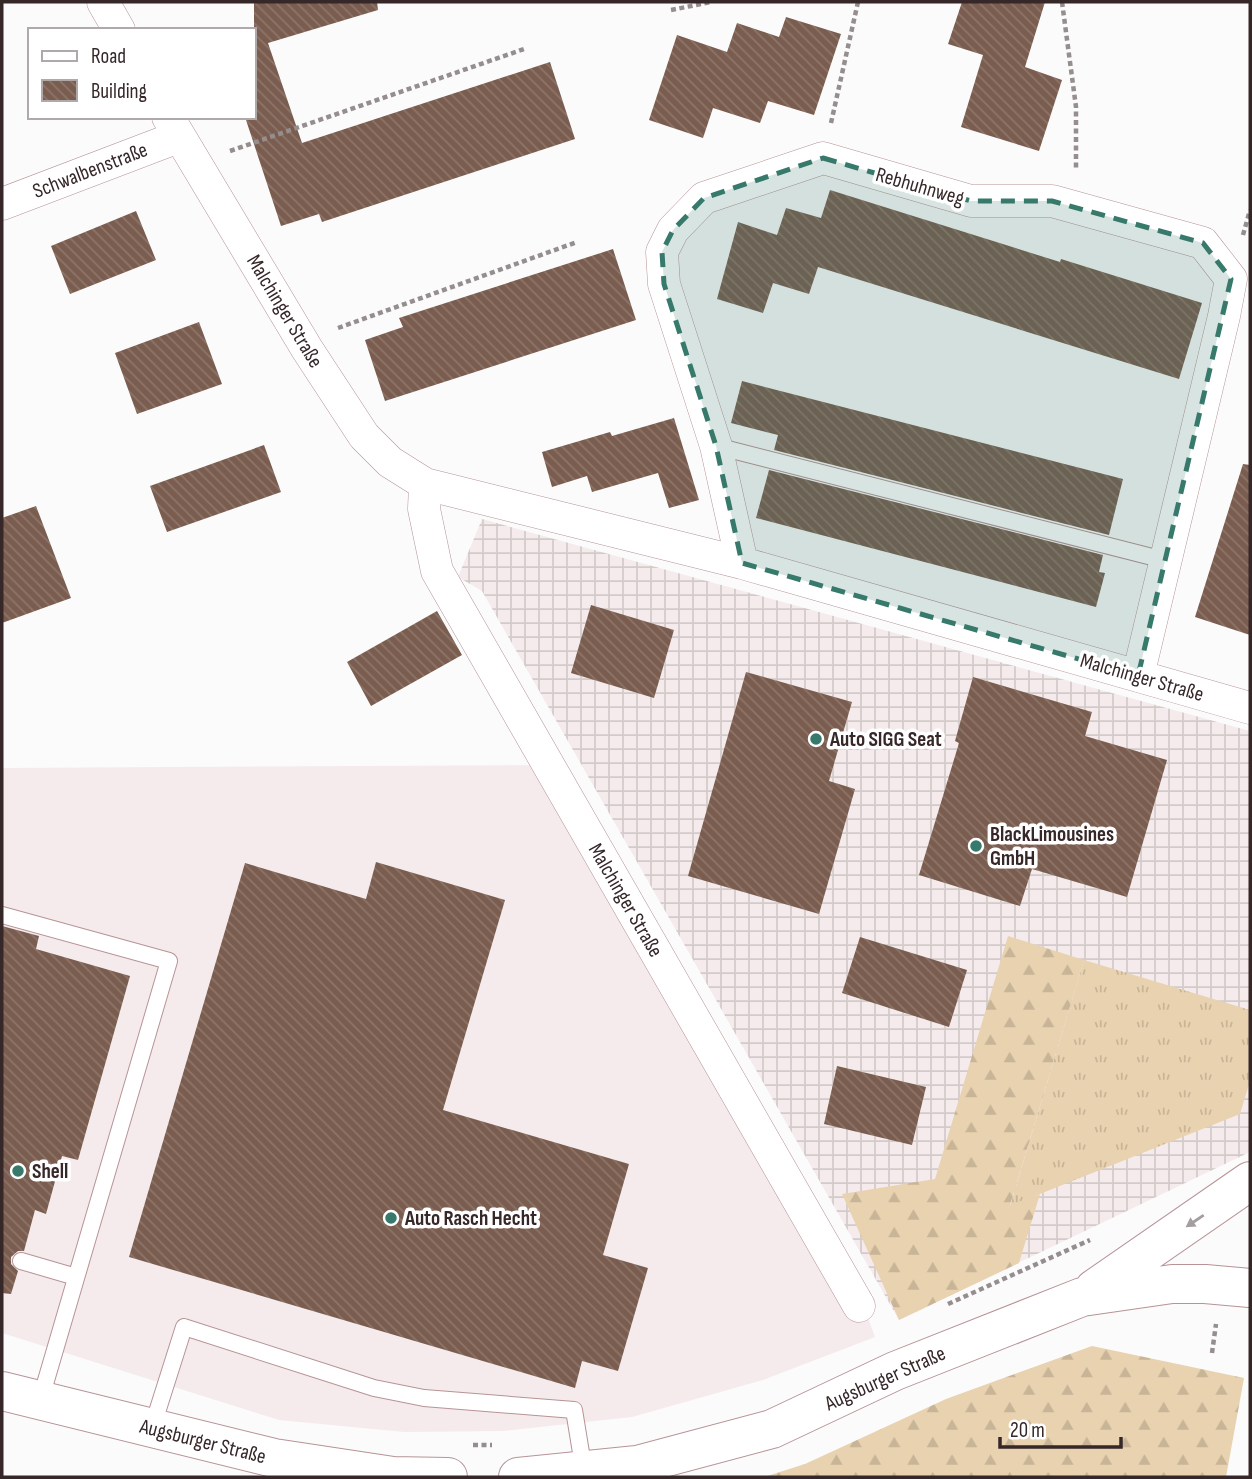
<svg xmlns="http://www.w3.org/2000/svg" width="1252" height="1479" viewBox="0 0 1252 1479" font-family="'Sofia Sans Condensed',sans-serif">
<style>
.built{fill:#f5ebec}
.industrial{fill:url(#industrial-grid)}
.grass{fill:url(#grass-tufts)}
.forest{fill:url(#forest-firs)}
.building{fill:url(#building-back-hatch)}
.lines{fill:none;stroke-linecap:round;stroke-linejoin:round}
.service-casing{stroke:#b79396;stroke-width:18}
.minor-casing{stroke:#b79396;stroke-width:33}
.tertiary-casing{stroke:#b79396;stroke-width:40}
.path{stroke:#958d8e;stroke-width:4.5;stroke-dasharray:5 3.5;stroke-linecap:butt}
.service{stroke:#fff;stroke-width:16}
.minor{stroke:#fff;stroke-width:32}
.tertiary{stroke:#fff;stroke-width:38}
.oneway{fill:#a59e9e}
.marked{fill:#37796b;fill-opacity:0.2;stroke:#37796b;stroke-width:5;stroke-dasharray:14 9;stroke-linejoin:round}
.poi-dot{fill:#37796b;stroke:#fff;stroke-width:2.5}
.labels{text-anchor:middle;stroke-width:7;stroke-linejoin:round;paint-order:stroke}
.street-label{font-size:21px;fill:#362728;stroke:#fff}
.poi-label{font-size:21px;font-weight:bold;fill:#362728;stroke:#fff;text-anchor:start}
</style>
<defs>
<pattern id="industrial-grid" width="8" height="8" patternUnits="userSpaceOnUse" patternTransform="scale(1.75)"><rect width="8" height="8" fill="#f5ebec"/><path d="M0 4h8M4 0v8" fill="none" stroke="#d3caca"/></pattern>
<pattern id="grass-tufts" width="24" height="20" patternUnits="userSpaceOnUse" patternTransform="scale(1.75)"><rect width="24" height="20" fill="#e9d2af"/><path d="M3 7l-1-3M5 7V3M7 7l1-3M15 17l-1-3M17 17v-4M19 17l1-3" fill="none" stroke="#c8b497"/></pattern>
<pattern id="forest-firs" width="22" height="20" patternUnits="userSpaceOnUse" patternTransform="scale(1.75)"><rect width="22" height="20" fill="#e9d2af"/><path d="M5 1l3.5 6h-7zM16 11l3.5 6h-7z" fill="#c8b497"/></pattern>
<pattern id="building-back-hatch" width="6" height="6" patternUnits="userSpaceOnUse" patternTransform="scale(1.75)"><rect width="6" height="6" fill="#7a5d4f"/><path d="M-1 5l2 2M0 0l6 6M5-1l2 2" fill="none" stroke="#8c756b"/></pattern>
</defs>
<rect width="100%" height="100%" fill="#fbfbfb"/>
<path class="built" d="M540,765L855,1281L875,1337L763,1380L632,1417L504,1431L404,1432L279,1420L2,1333V768Z"/>
<path class="industrial" d="M482,519L1250,731V1152L899,1320L482,591L458,577Z"/>
<path class="grass" d="M1084,960L1250,1010V1081L1240,1114L1010,1206Z"/>
<path class="forest" d="M1008,936L1084,960L1010,1205L1040,1194L1019,1263L899,1320L842,1194L935,1179Z
M1092,1346L1244,1378L1226,1477H764L805,1464L946,1399Z"/>
<path class="building" d="M254,2H377L378,10L268,43L302,143L550,62L575,139L322,222L319,214L281,226L245,117H254Z
M962,2H1045L1025,67L1062,80L1039,151L961,127L983,55L948,44Z
M786,17L841,34L814,115L768,101L760,123L713,108L703,138L649,120L677,35L727,52L737,23L779,37Z
M830,190L1060,262L1061,259L1202,303L1179,379L818,267L809,294L773,283L763,313L717,299L738,222L777,235L786,208L821,218Z
M136,211L156,260L70,294L51,246Z
M613,249L636,320L385,401L365,340L403,327L399,318Z
M199,322L222,384L137,414L115,353Z
M742,381L1123,479L1109,535L774,450L778,435L731,423Z
M674,418L699,500L669,508L658,473L592,492L587,476L552,487L542,452L610,432L612,436Z
M264,445L281,492L167,532L150,486Z
M1243,464L1250,465V635L1195,617Z
M769,470L1103,555L1099,572L1105,573L1096,607L756,518Z
M36,506L71,598L2,623V518Z
M591,605L674,630L654,698L571,673Z
M437,611L462,655L371,706L347,662Z
M746,672L852,702L829,781L855,789L819,914L688,876Z
M973,677L1092,712L1085,736L1167,760L1127,897L1032,869L1020,906L919,875L959,743L955,741Z
M376,862L505,900L443,1110L629,1164L603,1255L648,1268L618,1371L582,1361L575,1388L129,1257L245,863L366,899Z
M2,926L39,936L36,949L130,976L78,1160L62,1156L46,1214L35,1210L24,1251H18L11,1257V1264L18,1271L11,1294L2,1293Z
M860,937L967,970L949,1027L842,993Z
M837,1066L926,1087L912,1145L824,1124Z"/>
<g class="lines">
<defs>
<path id="service" d="M716,446L1164,560
M2,915L169,961L40,1401
M21,1261L76,1277
M152,1428L184,1327L374,1388L424,1398L574,1410L584,1471"/>
<path id="minor" d="M103,2L119,30
M168,117L307,349L364,436L390,462L425,484L742,563L1250,708
M2,204L178,137
M425,484L424,509L437,571L859,1306
M742,563L716,446L664,284L662,252L673,230L704,198L823,158L971,201H1052L1203,243L1231,279L1224,316L1138,676"/>
<path id="tertiary" d="M1094,1289L1250,1181
M2,1391L274,1458L393,1476L448,1477
M518,1477L637,1465L772,1429L895,1371L1082,1297L1172,1284H1205L1250,1288"/>
</defs>
<use href="#service" class="service-casing"/>
<use href="#minor" class="minor-casing"/>
<use href="#tertiary" class="tertiary-casing"/>
<path class="path" d="M1062,2L1076,107V171
M671,10L711,2
M831,123L858,2
M230,151L527,48
M1243,235L1250,210
M338,328L577,242
M948,1304L1090,1240
M1212,1353L1216,1324
M473,1445H492"/>
<use href="#service" class="service"/>
<use href="#minor" class="minor"/>
<use href="#tertiary" class="tertiary"/>
</g>
<defs><path id="oneway-solid" d="M-6-.8H1V-3.2L6.5 0L1 3.2V.8H-6Z" transform="scale(1.75)"/></defs>
<use class="oneway" href="#oneway-solid" transform="translate(1195 1221) rotate(146)"/>
<path class="marked" d="M823,158L971,201H1052L1203,243L1231,279L1138,676L742,563L716,446L664,284L662,252L673,230L704,198Z"/>
<g class="poi-dot">
<circle cx="816" cy="739" r="7"/>
<circle cx="976" cy="846" r="7"/>
<circle cx="18" cy="1171" r="7"/>
<circle cx="391" cy="1218" r="7"/>
</g>
<g class="labels">
<g class="street-label">
<text transform="translate(90 170) rotate(-21)" y="7">Schwalbenstraße</text>
<text transform="translate(920 186) rotate(16)" y="7">Rebhuhnweg</text>
<text transform="translate(285 311) rotate(59)" y="7">Malchinger Straße</text>
<text transform="translate(1142 677) rotate(16)" y="7">Malchinger Straße</text>
<text transform="translate(626 900) rotate(60)" y="7">Malchinger Straße</text>
<text transform="translate(885 1378) rotate(-24)" y="7">Augsburger Straße</text>
<text transform="translate(203 1441) rotate(14)" y="7">Augsburger Straße</text>
</g>
<g class="poi-label">
<text x="830" y="746">Auto SIGG Seat</text>
<text x="990" y="841">BlackLimousines<tspan x="990" dy="24">GmbH</tspan></text>
<text x="32" y="1178">Shell</text>
<text x="405" y="1225">Auto Rasch Hecht</text>
</g>
</g>
<rect width="1252" height="1479" fill="none" stroke="#362728" stroke-width="7"/>
<rect x="28" y="28" width="228" height="91" fill="#ffffff" stroke="#afa9a9" stroke-width="2"/>
<rect x="42" y="51" width="35" height="10" fill="#ffffff" stroke="#afa9a9" stroke-width="2"/>
<text x="91" y="63" font-size="21" fill="#362728">Road</text>
<rect x="42" y="80" width="35" height="21" fill="url(#building-back-hatch)" stroke="#afa9a9" stroke-width="2"/>
<text x="91" y="98" font-size="21" fill="#362728">Building</text>
<path d="M1000 1437v10h121v-10" fill="none" stroke="#362728" stroke-width="3.5"/>
<text x="1010" y="1437" font-size="21" fill="#362728" stroke="#ffffff" stroke-width="5" paint-order="stroke">20 m</text>
</svg>
